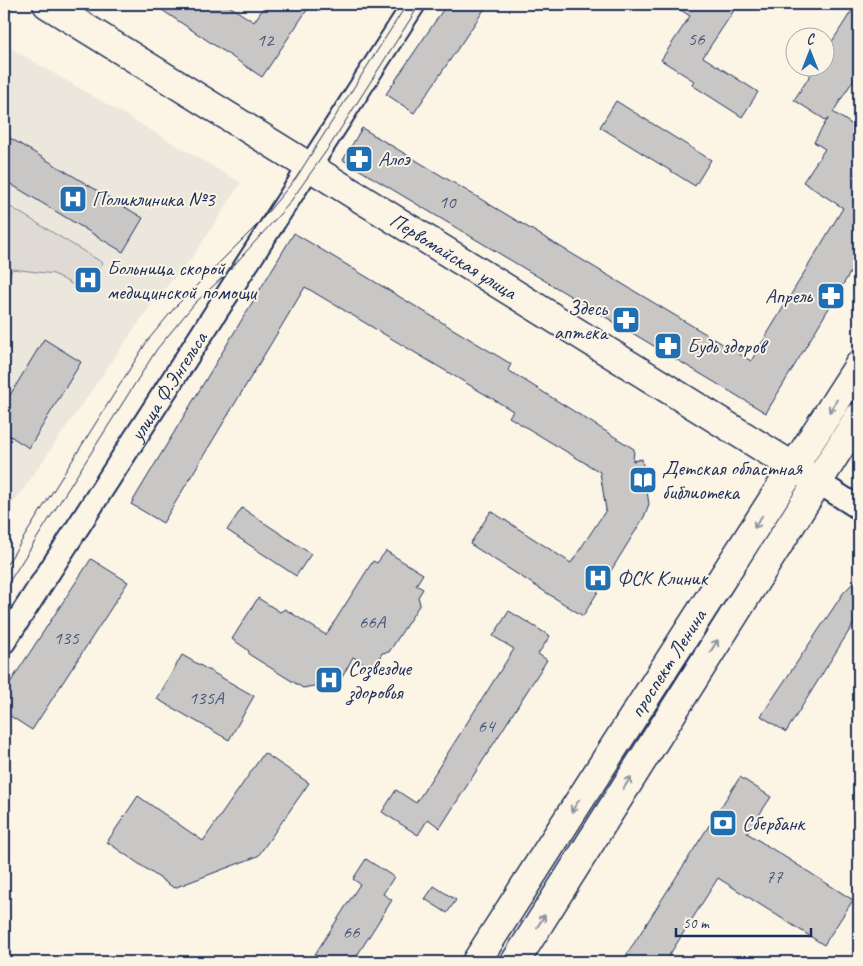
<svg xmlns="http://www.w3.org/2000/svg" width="863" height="966" viewBox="0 0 863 966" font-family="Caveat,sans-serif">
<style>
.built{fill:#ece7dc}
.green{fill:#dfdbd4;stroke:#7d8599}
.building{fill:#c8c7c6;stroke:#1b2f5e}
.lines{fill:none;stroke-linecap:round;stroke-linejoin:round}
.minor-casing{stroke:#1b2f5e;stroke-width:26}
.major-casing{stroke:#1b2f5e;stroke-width:31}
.minor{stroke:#fcf5e5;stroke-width:22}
.major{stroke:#fcf5e5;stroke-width:28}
.tram{stroke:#1b2f5e;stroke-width:1}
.oneway{stroke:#8c92a2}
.labels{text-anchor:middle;stroke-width:4;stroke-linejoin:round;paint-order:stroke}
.number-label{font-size:19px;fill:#465578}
.poi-label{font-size:21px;fill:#1b2f5e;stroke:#fcf5e5;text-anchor:start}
.street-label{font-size:21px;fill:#1b2f5e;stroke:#fcf5e5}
</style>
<rect width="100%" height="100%" fill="#fcf5e5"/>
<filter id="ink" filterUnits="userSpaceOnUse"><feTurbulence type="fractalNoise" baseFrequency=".02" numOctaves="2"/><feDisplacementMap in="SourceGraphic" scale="10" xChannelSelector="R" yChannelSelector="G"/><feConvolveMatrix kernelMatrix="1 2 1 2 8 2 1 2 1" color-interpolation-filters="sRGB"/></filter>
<g filter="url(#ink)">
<path class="built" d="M4,44L241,183L194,255L151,305L4,517Z"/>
<path class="green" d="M4,203L103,263L84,291L54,274L12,269L4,292Z"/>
<path class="building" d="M153,4H226L254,22L266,4H311L262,77Z
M447,4H488L414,113L386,94Z
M671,4H727L735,9L703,57L758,92L742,117L692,85L694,81L661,60L690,16Z
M856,4H859V71L833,112L859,129V258L766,413L343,160L362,128L751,361L843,208L803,182L825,149L814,142L828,118L827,121L794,100L815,68H826V51Z
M616,101L711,160L695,186L600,127Z
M10,138L143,218L123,252L4,180V147Z
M294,233L511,364L508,370L634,449L633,461L642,459L649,504L644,517L583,616L470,544L491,511L571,563L606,510L600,472L509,417L513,411L305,287L163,523L131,504Z
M44,339L81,362L29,448L4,432V405Z
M242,508L311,554L296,576L227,530Z
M386,551L423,574L416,585L423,589L418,597L420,604L389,652L382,653L374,669L353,657L340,681L303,688L250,655L248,650L232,639L258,598L280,612L285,609L326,635L373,561L377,563Z
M91,559L128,582L32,730L4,712V692Z
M859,577V615L786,732L761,716L844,592Z
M509,611L550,636L538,654L547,660L440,828L428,819L418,835L382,812L396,790L416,803L514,649L493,636Z
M182,655L254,696L229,740L157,699Z
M264,753L309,783L258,856L174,888L107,842L138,796L203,841Z
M740,777L771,797L747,833L853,900L824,945L718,878L665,962H622Z
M366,859L394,877L383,894L392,900L353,962H310L360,884L353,879Z
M434,886L456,900L447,913L425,899Z"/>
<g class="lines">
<defs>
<g id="minor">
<path d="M818,482L859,508"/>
<path id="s1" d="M4,642L414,4"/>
</g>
<g id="major">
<path id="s2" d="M47,4L818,482"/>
<path id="s3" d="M476,962L859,365"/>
<path d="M515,962L859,417"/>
</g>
</defs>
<use href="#minor" class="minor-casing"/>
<use href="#major" class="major-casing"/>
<use href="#minor" class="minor"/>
<use href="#major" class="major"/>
<path class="tram" d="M4,569L148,340L177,305L258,224L296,178L407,4
M4,590L157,349L195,303L226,274L288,205L329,147L420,4"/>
</g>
<defs><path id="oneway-shaft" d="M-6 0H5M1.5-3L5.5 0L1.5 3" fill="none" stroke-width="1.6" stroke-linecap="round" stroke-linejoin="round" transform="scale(1.25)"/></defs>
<g class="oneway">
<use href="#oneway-shaft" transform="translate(833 406) rotate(122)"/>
<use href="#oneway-shaft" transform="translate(758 522) rotate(123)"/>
<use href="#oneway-shaft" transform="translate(714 646) rotate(-58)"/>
<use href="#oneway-shaft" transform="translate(627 783) rotate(-58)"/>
<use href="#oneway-shaft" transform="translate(575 806) rotate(123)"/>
<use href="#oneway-shaft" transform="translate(541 921) rotate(-58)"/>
</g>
</g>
<defs>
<symbol id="pharmacy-square" viewBox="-11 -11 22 22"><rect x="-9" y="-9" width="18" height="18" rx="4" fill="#1f6fb2" stroke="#fcf5e5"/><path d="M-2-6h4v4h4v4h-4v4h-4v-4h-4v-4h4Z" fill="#fff"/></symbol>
<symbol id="hospital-square" viewBox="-11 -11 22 22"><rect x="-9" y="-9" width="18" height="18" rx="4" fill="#1f6fb2" stroke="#fcf5e5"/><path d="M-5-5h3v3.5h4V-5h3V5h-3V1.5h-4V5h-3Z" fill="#fff"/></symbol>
<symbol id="library-square" viewBox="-11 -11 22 22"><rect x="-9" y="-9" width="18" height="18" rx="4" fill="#1f6fb2" stroke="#fcf5e5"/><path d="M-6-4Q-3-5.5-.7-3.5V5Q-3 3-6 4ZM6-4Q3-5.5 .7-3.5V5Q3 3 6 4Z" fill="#fff"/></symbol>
<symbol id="bank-square" viewBox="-11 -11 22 22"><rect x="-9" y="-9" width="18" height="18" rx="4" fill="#1f6fb2" stroke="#fcf5e5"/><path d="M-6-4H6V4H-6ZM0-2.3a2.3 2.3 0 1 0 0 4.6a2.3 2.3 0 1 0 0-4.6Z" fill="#fff"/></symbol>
</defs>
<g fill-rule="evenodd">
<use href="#pharmacy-square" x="343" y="143" width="32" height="32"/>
<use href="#hospital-square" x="57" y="183" width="32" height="32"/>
<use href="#hospital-square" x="72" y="264" width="32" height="32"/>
<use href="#pharmacy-square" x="815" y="280" width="32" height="32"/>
<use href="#pharmacy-square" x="610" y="304" width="32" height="32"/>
<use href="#pharmacy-square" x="652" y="330" width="32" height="32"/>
<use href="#library-square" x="627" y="464" width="32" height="32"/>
<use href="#hospital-square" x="582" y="562" width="32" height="32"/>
<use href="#hospital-square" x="313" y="664" width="32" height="32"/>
<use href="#bank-square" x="707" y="807" width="32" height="32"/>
</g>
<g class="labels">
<g class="number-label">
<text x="696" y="45">56</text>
<text x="265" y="46">12</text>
<text x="447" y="208">10</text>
<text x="372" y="628">66А</text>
<text x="66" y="644">135</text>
<text x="206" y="704">135А</text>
<text x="486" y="732">64</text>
<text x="774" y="883">77</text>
<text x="351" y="938">66</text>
</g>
<g class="poi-label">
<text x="378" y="166">Алоэ</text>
<text x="92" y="206">Поликлиника №3</text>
<text x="107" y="275">Больница скорой<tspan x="107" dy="24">медицинской помощи</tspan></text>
<text x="812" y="303" text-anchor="end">Апрель</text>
<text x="607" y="315" text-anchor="end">Здесь<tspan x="607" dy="24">аптека</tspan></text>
<text x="687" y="353">Будь здоров</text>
<text x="662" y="475">Детская областная<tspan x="662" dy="24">библиотека</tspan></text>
<text x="617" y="585">ФСК Клиник</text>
<text x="348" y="675">Созвездие<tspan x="348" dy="24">здоровья</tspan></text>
<text x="742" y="830">Сбербанк</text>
</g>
<g class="street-label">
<text dy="7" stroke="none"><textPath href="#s2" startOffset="478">Первомайская улица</textPath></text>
<text dy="7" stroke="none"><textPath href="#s1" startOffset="304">улица Ф.Энгельса</textPath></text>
<text dy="7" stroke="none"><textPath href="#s3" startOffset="355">проспект Ленина</textPath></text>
</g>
</g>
<rect width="863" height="966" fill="none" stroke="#fcf5e5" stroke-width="20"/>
<rect x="10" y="10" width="843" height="946" fill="none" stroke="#1b2f5e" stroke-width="2" filter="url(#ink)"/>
<g transform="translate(810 52)"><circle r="24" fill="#fcf5e5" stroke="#a2a6af"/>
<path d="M0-4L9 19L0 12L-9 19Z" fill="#1f6fb2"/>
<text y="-8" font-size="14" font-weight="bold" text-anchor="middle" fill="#1b2f5e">С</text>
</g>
<path d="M676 928v8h135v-8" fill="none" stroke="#1b2f5e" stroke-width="2.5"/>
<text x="683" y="928" font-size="15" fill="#1b2f5e" stroke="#fcf5e5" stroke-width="4" paint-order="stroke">50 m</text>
</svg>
